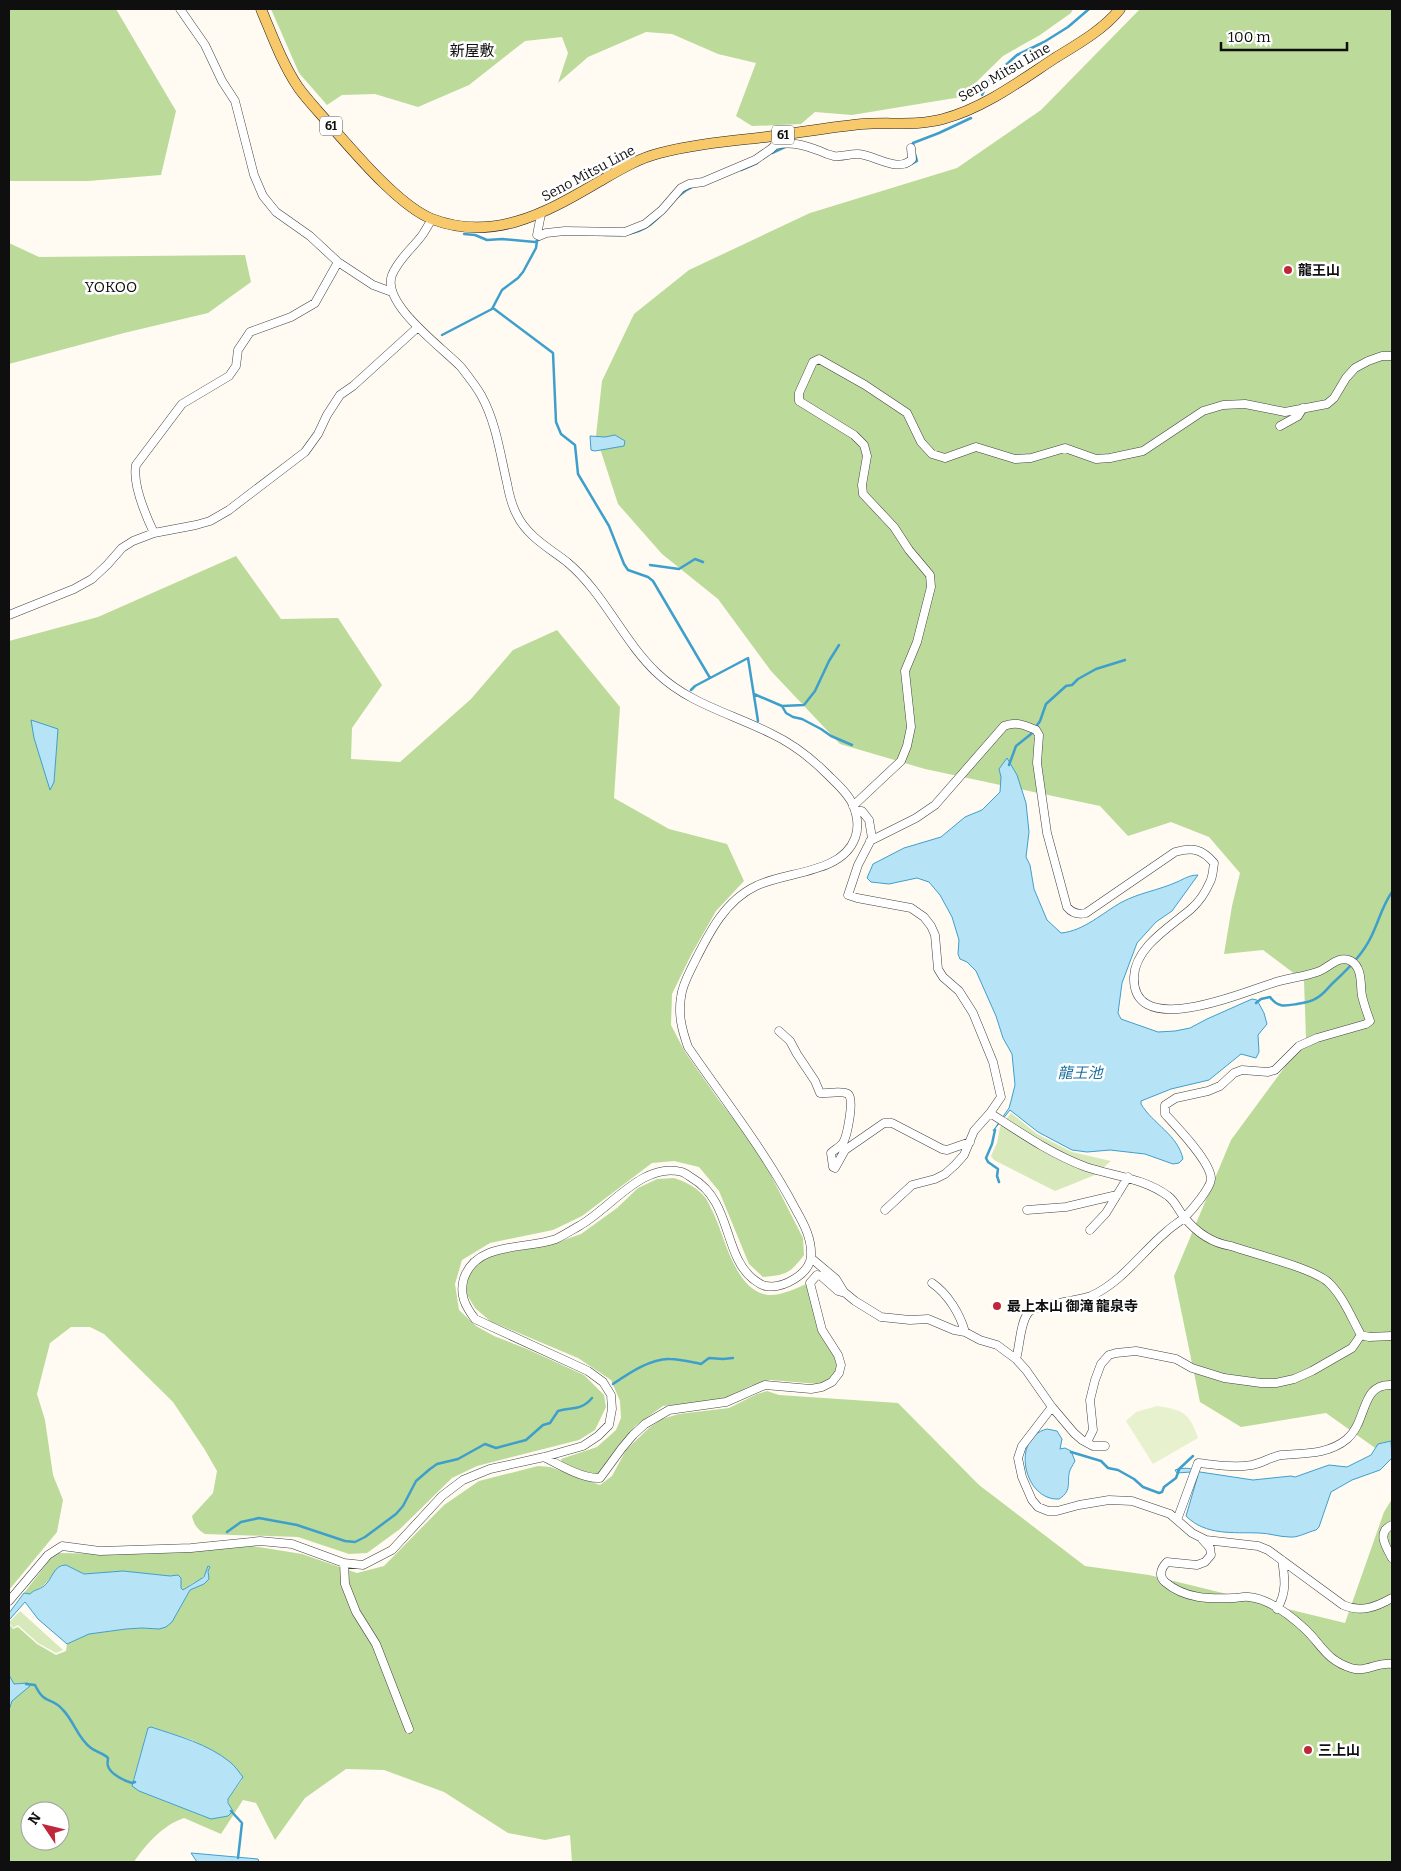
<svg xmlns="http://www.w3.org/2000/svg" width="1401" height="1871" viewBox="0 0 1401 1871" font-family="Bitter,'Noto Sans JP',serif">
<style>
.green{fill:#d7e9bb}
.forest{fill:#bcda9a;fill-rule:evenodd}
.pitch{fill:#e7f1cd}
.water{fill:#b7e3f6;stroke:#3f9fcc}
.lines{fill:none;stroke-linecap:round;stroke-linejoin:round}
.stream{stroke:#3f9fcc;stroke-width:2.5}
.minor-casing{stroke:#424242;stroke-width:9}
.major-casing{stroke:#202020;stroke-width:11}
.minor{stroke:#fff;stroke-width:8}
.major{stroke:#f7c96a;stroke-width:10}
.poi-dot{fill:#bf283b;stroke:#fff;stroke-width:2}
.labels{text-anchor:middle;stroke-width:5;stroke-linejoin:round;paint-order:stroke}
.shield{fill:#fff;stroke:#575757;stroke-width:1}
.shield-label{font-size:12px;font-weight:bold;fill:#0f0f0f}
.street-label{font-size:14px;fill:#0f0f0f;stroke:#fff}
.poi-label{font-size:14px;font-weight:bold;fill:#0f0f0f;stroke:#fff;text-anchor:start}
.neighbourhood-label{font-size:15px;fill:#0f0f0f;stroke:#fff}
.water-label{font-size:15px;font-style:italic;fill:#1970a1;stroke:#fff}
</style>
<rect width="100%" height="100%" fill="#fffbf2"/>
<path class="green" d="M1011,1113L1037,1134L1072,1152L1111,1161L1095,1175L1055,1191L994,1160L991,1156L997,1143L1000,1127Z
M20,1611L63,1650L56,1653L38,1643L18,1625L13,1628L9,1622Z"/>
<path class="forest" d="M9,9H116L176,111L161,175L88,181H9Z
M271,9H1073L1071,13L1040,35L1003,56L961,97L852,115L815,112L801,124L779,125L752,126L736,116L756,63L718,54L672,34L646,32L588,57L558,83L568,53L562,37L525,41L469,85L418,107L375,94L342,95L327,105L299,73Z
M1140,9H1392V1460L1326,1413L1241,1427L1200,1402L1174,1276L1231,1140L1306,1038L1304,981L1263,950L1224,954L1232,906L1240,873L1209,837L1171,822L1128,836L1100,806L925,769L840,744L771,671L718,599L662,554L618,504L596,436L602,381L634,314L689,270L810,213L957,168L1041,110Z
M9,243L39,257L245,255L251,282L208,313L124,333L9,364Z
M236,556L281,619L338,618L382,685L352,728L351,759L400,762L471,699L513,650L557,630L620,707L614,798L669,829L727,844L744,881L716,911L691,955L672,994L671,1025L685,1052L718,1099L759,1152L803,1238L804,1255C790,1274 785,1275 763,1277L749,1264L719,1191L699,1167L674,1161L652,1163L582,1216L553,1230L490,1243L462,1260L455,1284L459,1310L476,1326L494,1336L527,1349L584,1375L604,1395L606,1407L595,1430L579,1440L477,1466L452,1478L400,1529L367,1553L349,1554L298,1537L205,1534C197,1529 194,1525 192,1516L213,1493L217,1471L205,1450L173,1402L104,1334L90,1327H71L50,1343L37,1394L45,1420L53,1475L63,1500L57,1532L9,1590V641L98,617Z
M674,1178C686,1182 694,1186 703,1195C708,1200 710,1207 713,1212C725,1237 735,1292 769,1295C779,1296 798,1288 806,1284L812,1301L815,1320L820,1334L834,1352L838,1364L836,1372L830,1381L819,1384L770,1380L750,1386L727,1397L710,1401L663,1406L635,1426L598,1474H589L562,1463L561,1459L597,1447L616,1430L621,1418L620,1401L611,1380L578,1358L490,1321L475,1308L466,1293L468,1277L476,1264L494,1255L553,1244L581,1234L617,1208L638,1188L657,1179Z
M767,1391L779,1395L898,1403L979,1485L1085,1566L1149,1575L1345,1623L1384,1512L1392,1499V1862H572L570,1835L545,1840L508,1833L444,1792L384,1770L346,1769L305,1798L275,1840L256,1803L243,1800L221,1834L184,1818C163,1825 146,1844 134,1862H9V1710L12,1701L28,1683L14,1684L9,1675V1624L13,1629L18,1627L37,1644L56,1655L66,1651L67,1644L89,1634L126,1629L142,1628L159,1629L172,1622L190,1590L204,1584L209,1576L208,1571L200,1580L191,1584L186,1590H183L181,1588V1578L178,1575L170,1576L123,1571L84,1574L66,1565C53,1570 54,1576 44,1585C40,1589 35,1589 30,1594L24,1593L55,1553L120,1554L253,1546L302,1554L357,1573L384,1566L444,1505L479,1481L538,1466L550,1467L600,1485L612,1476L626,1450L649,1428L662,1419L679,1414L729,1408L757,1394ZM151,1727L192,1740L219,1755L230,1762L242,1780L228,1799L230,1812L228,1816L211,1819L139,1791L133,1781L148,1728ZM30,1811H60V1841H30Z"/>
<path class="pitch" d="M1157,1406C1184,1410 1189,1413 1198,1438L1153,1464L1126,1421L1136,1412Z"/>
<path class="water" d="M615,435L625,441L624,446L595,451L591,450L590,436L605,437Z
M31,720L58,729L54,782L50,790L34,738Z
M1007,758L1017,775L1026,803L1029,832L1026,857L1030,865L1034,889L1047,920L1061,933C1084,931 1102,913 1122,902C1139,893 1159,890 1177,882C1184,879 1189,875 1198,875L1172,911L1156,922L1137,943L1122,983L1118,1013L1121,1019L1158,1032L1175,1031L1190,1028L1207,1019L1252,999L1257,1000L1264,1013L1267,1024L1258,1035L1259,1052L1256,1058L1241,1054L1209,1080L1171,1089L1141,1101V1104C1153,1124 1178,1135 1183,1159L1179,1163L1173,1164L1145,1154L1110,1150L1087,1152L1072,1150L1038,1132L1010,1110L993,1131L1009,1108L1011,1101L1015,1085L1012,1054L1003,1038L996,1016L976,971L967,962L960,959L958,954L959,940L952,917L940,895L929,882L917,878L889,884L871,882L867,878L873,864L904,848L941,837L965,817L982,810L1000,792L1001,777L999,769Z
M1047,1429L1057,1431L1062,1439L1060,1449L1065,1448L1071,1451L1075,1461C1074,1463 1072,1466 1071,1468C1065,1480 1074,1490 1059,1499C1024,1501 1010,1438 1047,1429Z
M1391,1441L1392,1458L1380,1470L1352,1480L1331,1492L1319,1527L1316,1530C1308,1532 1297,1538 1290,1537C1279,1537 1269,1533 1259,1533C1233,1532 1206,1536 1186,1516L1198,1475L1191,1472L1177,1473L1175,1470C1185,1467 1191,1468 1200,1472L1253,1480L1291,1476L1295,1477L1329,1465L1347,1467L1371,1455L1378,1444Z
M66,1565L84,1574L123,1571L170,1576L178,1575L181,1578V1588L183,1590L204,1577L208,1566L210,1567L208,1571L209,1579L204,1584L190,1590L172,1622L166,1627L159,1629L142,1628L126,1629L89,1634L67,1644L38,1619L25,1602L10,1619L9,1618V1613L24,1593L30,1594C35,1589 39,1590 44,1586C53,1579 53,1565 66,1565Z
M9,1675L14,1684L28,1683L30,1686L12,1701L9,1710Z
M151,1727C178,1736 208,1744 230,1762C235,1766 239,1772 243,1777L228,1799V1803L233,1811L228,1816L211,1819L139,1791L132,1786L148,1728Z
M191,1853L258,1859L259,1862H197Z"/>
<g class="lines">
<path class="stream" d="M982,95L990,79L1017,55L1044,42L1068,27L1089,9
M914,149L913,143L939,133L971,118
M772,153L785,147
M906,167L917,161L915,154
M741,170L757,163
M464,234L475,235L487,240L502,239L535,242L540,239
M627,234C662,229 667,197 694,186
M605,235H622
M493,308L553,353L556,422L561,434L575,445L578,474L609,526L624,564L628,570L648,577L653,581L710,678
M442,335L492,309L502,290L518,278L523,272L536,248L537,241
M650,565L679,569L695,559L703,562
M691,690L695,686L748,658L758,721
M754,694L782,706L804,705L815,691L829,661L839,645
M782,706L786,713L793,717L802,719L821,729L831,736L852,745
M1009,765L1016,746L1031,734L1040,721L1046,704L1066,686L1072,685L1078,679L1096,669L1125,660
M1256,1003L1261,999L1270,997C1278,1008 1285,1006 1297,1004C1303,1003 1310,1002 1315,999C1324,995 1328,987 1335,981C1347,970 1364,952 1371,937C1379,921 1382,906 1392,892
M995,1130L992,1144L986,1158L988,1162L998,1169L997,1176L999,1182
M613,1384C628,1374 651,1358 670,1359C680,1359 691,1362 701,1364L709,1358L723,1359L733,1358
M1071,1452L1101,1461L1108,1468L1118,1470L1134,1479L1143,1487L1159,1493L1162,1492L1164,1487L1176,1478L1179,1470
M1178,1470L1193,1456
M227,1532L241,1522L259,1518L297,1525L345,1541L355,1542L365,1537L396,1514L403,1506L416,1481L430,1469L437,1464L458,1459L485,1444L496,1448L526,1440L543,1425L550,1423L558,1411C572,1407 581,1411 592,1398
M26,1684L35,1685C45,1706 51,1696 63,1710C74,1721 78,1739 91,1748C96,1752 103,1753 108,1758C108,1759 107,1765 108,1766C110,1774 125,1781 132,1783L135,1782
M231,1811L242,1823L238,1858"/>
<defs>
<path id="minor" d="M180,9L205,45L222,81L235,101L254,175L263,196L276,212L310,236L338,262L373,285L392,292
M775,145C791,141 804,145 820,151C824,153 829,155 834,156C842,157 850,154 857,154C874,154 898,174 912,159L911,148
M541,214L537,235L539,236L546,233L565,231L625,232L645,224L662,210L681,188L689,184L703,182L755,160L771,149L775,145L776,135
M1280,426L1298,416L1303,408
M154,533C146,516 132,484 136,465L182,404L229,376L236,366L238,350L250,332L291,317L315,303L338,262
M9,615L74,589L92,579L107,565L122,548L133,541L154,533L196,525L210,521L229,510L305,452L318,434L327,415L340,395L353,386L418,327
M853,806L901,761L907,746L911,727L905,671L917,642L931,587L930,575L909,550L894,527L863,494L862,485L867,456L864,445L854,435L799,401V393L813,362L819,359L865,385L907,413L921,442L932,454L945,458L976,447L1015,459L1031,458L1065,448L1096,459L1110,458L1143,451L1203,411L1223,405L1245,404L1285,412L1327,404L1334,398L1346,378L1355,368L1368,361L1382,356H1392
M855,811H862L869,820L872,838L858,865L848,895L857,898L911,908L924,917L931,926L935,935L938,969L943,977L959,991L973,1013L993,1062L1001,1097L990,1113L974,1131L964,1155L955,1165L945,1174L935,1179L912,1185L885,1210
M870,841L916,818L935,805L1004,726C1016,721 1024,725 1036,730L1039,735L1037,763L1047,833L1067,907C1072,913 1078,915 1086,913L1175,852C1193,847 1202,849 1214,863C1213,869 1213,876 1210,882C1206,891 1199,902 1191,909C1170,927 1135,947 1134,977C1132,1040 1242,993 1273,983C1287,978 1303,977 1317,972C1328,969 1338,954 1351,961C1363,968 1360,985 1362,996C1364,1004 1367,1013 1370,1021L1366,1024L1317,1038L1299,1046L1275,1070L1268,1072L1242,1070L1234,1073L1220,1086L1208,1091L1176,1098L1165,1105V1114C1177,1127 1210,1161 1211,1178C1212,1187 1191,1211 1184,1218C1178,1223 1171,1227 1166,1232C1141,1253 1122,1282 1091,1296C1078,1301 1035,1305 1029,1312C1020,1321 1020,1346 1016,1359
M779,1031L790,1041L797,1054L815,1081L820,1093C828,1094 841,1090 848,1094C855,1098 847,1136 843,1143C840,1147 834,1150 831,1153L833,1167L835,1168L845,1150L884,1123H892L942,1149L947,1150L970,1142
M990,1113C1021,1133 1051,1154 1086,1167C1113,1176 1144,1178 1168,1196C1175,1201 1179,1211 1184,1217C1197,1233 1211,1243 1231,1246C1254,1254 1312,1268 1328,1282C1343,1296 1351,1317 1361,1335L1369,1337L1392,1336
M1027,1210L1066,1207L1117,1195
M1090,1230L1106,1213L1128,1177
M811,1258L836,1279L844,1292L855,1301L881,1317L910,1320L928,1319L954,1330L965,1332L980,1340L997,1345L1016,1359L1026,1370L1052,1407L1074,1433L1082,1440L1093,1446H1105
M932,1283C948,1294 960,1314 965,1332
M1052,1407L1022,1446L1018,1458L1022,1477L1032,1500L1038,1507L1048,1511H1057L1079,1505L1109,1500L1132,1501L1170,1514L1192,1533L1206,1540L1258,1546L1268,1550L1343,1605C1361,1613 1376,1607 1392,1598
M1087,1442L1093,1430L1090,1400L1095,1380L1101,1364L1109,1355L1116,1353L1136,1351L1176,1359L1192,1368L1224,1378L1261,1383H1276L1294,1379L1312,1371L1352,1348L1361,1335
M544,1457C559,1465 583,1479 600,1478L622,1448L633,1435L645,1424L669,1410L726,1402L765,1385L811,1389L822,1387L832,1382L839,1373L841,1365L838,1355L822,1330L810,1283L817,1275L821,1276L838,1291L845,1293
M1177,1520L1198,1463C1216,1465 1234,1468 1252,1465C1262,1463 1271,1457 1281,1455C1303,1453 1328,1455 1347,1439C1368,1421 1360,1383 1392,1385
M1392,1525C1376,1532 1386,1547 1392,1558
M1202,1539L1210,1548L1211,1555L1205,1562L1197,1565L1167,1562C1161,1568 1158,1576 1165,1582C1185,1599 1209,1599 1234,1598C1239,1598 1244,1596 1249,1597C1269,1599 1291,1616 1305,1629C1322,1645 1326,1660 1351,1668C1366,1673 1376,1662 1392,1664
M344,1563L345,1584L356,1612L376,1644L409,1729
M9,1601L48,1555L62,1546L100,1551L191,1548L260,1541L292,1544L344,1563L363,1565L392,1550L442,1496L463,1480L490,1469L544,1457L583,1446L598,1436L609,1425L612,1409L611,1395L603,1382L588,1371L475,1319C465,1306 459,1294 464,1278C477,1241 525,1250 556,1239C564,1235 572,1230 579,1226C610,1209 643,1161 682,1172C685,1173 689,1176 692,1178C732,1201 723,1255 753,1279C756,1281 762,1286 766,1286C783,1289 810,1274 811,1256C812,1239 804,1224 796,1210C765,1151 725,1101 688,1047C682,1030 678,1015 681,997C682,986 688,975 693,965C708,935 724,901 756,886C786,871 842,874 855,838C859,828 857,815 853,805C848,793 836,783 827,774C811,758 793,744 772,734C733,714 689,704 657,673C623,641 604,593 567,562C549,548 527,536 517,515C512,506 509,494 507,483C500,453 496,422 481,395C476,386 468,376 461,367C443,348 381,304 392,275C399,258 413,248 423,234C426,229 429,224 432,219
M1277,1609C1287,1592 1285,1579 1282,1560"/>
<path id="major" d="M261,9C272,35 282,63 298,87C308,101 320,113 331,126C355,153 399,206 432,219C492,242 544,214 595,184C616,172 636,159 660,153C694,144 731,141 766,137C798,133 830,127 862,124C889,122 918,126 943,119C984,108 1020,81 1055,58C1078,44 1103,30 1120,9"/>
</defs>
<use href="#minor" class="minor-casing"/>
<use href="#major" class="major-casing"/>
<use href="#minor" class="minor"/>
<use href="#major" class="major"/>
</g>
<g class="poi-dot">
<circle cx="1288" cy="270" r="5"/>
<circle cx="997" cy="1306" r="5"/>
<circle cx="1308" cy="1750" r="5"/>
</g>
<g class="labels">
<g class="shield">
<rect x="320" y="116.5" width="22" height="19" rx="4"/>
<rect x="772" y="125.5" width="22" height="19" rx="4"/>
</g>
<g class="shield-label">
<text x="331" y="130">61</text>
<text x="783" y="139">61</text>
</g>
<g class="street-label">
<text transform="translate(1004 72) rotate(-30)" y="5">Seno Mitsu Line</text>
<text transform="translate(588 173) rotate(-28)" y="5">Seno Mitsu Line</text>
</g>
<g class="poi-label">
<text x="1298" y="275">龍王山</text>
<text x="1007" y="1311">最上本山 御滝 龍泉寺</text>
<text x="1318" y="1755">三上山</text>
</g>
<g class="neighbourhood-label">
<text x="472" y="56">新屋敷</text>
<text x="111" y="292">YOKOO</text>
</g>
<g class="water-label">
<text x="1080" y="1078">龍王池</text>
</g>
</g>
<rect width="1401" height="1871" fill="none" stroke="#0f0f0f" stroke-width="20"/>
<g transform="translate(45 1826) rotate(305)"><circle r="24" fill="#ffffff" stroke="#9f9f9f"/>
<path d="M0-4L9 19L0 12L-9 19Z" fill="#bf283b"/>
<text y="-8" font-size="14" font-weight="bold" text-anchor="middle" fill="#0f0f0f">N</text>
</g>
<path d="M1221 42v8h126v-8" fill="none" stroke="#0f0f0f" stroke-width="2.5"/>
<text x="1228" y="42" font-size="15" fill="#0f0f0f" stroke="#ffffff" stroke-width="4" paint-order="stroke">100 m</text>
</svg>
